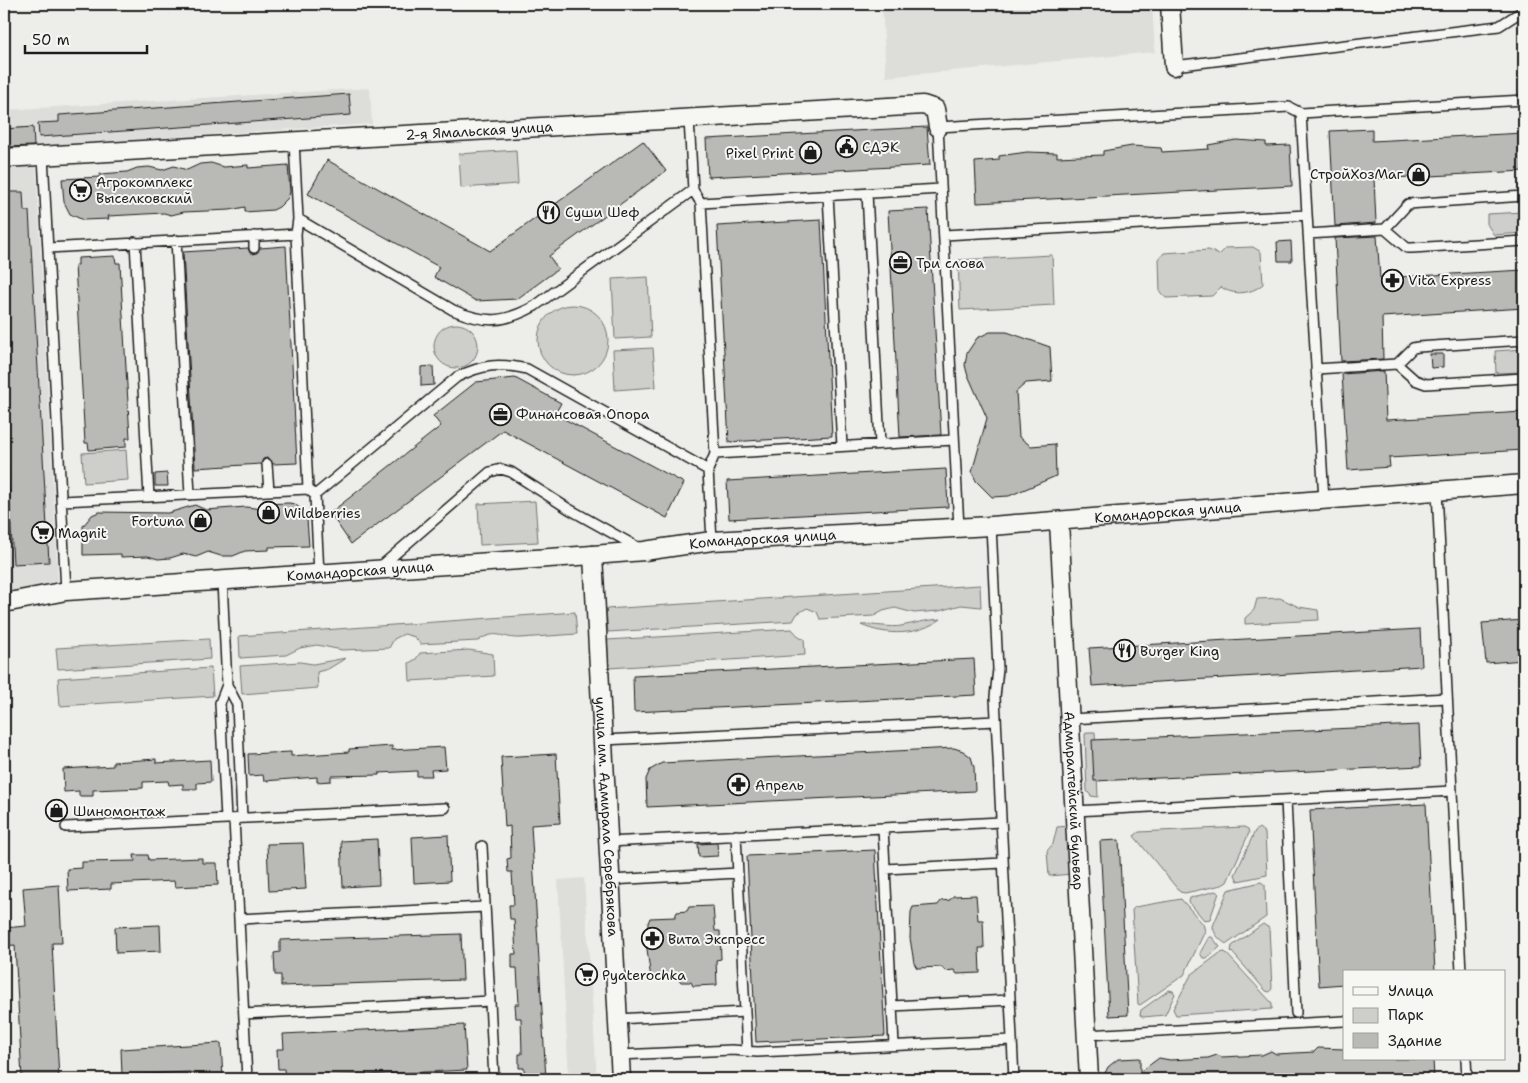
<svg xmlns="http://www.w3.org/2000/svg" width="1528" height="1083" viewBox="0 0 1528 1083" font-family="'Shantell Sans',sans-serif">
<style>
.built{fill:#ddddda}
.green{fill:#cececb;stroke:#757574}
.building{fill:#b9b9b6;stroke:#1c1c1c}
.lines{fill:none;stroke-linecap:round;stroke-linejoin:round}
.service-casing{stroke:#1c1c1c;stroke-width:12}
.minor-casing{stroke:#1c1c1c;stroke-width:21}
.service{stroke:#f6f6f2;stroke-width:9}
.minor{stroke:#f6f6f2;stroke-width:18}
.labels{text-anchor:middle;stroke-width:4;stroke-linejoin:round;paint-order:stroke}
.street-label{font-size:14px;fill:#1c1c1c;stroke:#f6f6f2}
.poi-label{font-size:14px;fill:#1c1c1c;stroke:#f6f6f2;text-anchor:start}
</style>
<rect width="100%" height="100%" fill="#edede9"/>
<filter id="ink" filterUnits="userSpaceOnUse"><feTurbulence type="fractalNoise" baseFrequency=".02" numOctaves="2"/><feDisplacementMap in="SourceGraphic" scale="10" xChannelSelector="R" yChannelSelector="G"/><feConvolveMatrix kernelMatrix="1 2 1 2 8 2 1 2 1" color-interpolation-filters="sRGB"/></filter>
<g filter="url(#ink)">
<path class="built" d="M882,4H1152L1155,52L886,77Z
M370,88L372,124L35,146L58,582L4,594V110Z
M584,878L597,1079H569L558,880Z"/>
<path class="green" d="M516,150L518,184L461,188L459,154Z
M1524,212V233L1494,235L1487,224V214Z
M1253,247L1261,252L1263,284C1252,294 1233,296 1221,287L1212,296L1166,298L1160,292L1159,259L1164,253L1209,250L1219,255L1226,248Z
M1052,255L1054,305L960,310L958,260Z
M648,277L651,337L615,339L612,279Z
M538 340a35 35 0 1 1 70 0a35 35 0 1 1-70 0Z
M434 346a22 22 0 1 1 44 0a22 22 0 1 1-44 0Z
M653,348L656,387L615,390L613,350Z
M1524,349V372L1496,373L1495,351Z
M126,450L128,480L84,483L82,453Z
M535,501L538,542L480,545L478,504Z
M980,585L981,607L961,605L939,611L914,613L895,608L883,611L874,616L820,619L817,612L807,608L797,614L793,621L608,632L606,609Z
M1280,598L1299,607L1318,610L1319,620L1245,624V618L1254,610L1257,599Z
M575,612L577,634C558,635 539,637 520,638C503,639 496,628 478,641L420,644L415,637L404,634L394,639L389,648L342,650L317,645L300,648L286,655L240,658L239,636Z
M941,619C918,636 886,636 861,625C873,624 892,628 901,626C916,623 926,620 941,619Z
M792,629L800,638L804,639L805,655L609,668L607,640Z
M209,639L210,659L58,669L56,648Z
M469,650L493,654L494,676L410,681L409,663L416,659L420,653Z
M346,658L328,669L317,672L318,688L242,694L240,666L300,662L313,664Z
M211,668L213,696L60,706L58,678Z
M1088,732H1095L1098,797L1091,796L1087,791L1085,734Z
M1069,826L1072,874L1049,876L1047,851L1053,844L1057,827Z
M1244,827L1248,829L1249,833L1227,882L1222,885L1185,893L1180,892L1134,836L1139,832Z
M1259,828L1265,833L1267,875L1238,881L1235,875L1255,831Z
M1261,882L1265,885L1266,917L1227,944C1221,942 1213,933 1213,926L1228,890Z
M1215,891L1219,893L1210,919L1204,920L1189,902L1190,898Z
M1181,899L1203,924L1205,931L1184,975L1140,1005L1138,1004L1132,910L1135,907Z
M1263,924L1269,928L1272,988L1270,992L1266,991L1231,951L1232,946Z
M1209,937H1212L1220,947L1207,958H1203L1200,953Z
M1225,952L1272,1003V1009L1176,1015L1173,1009L1191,975L1220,953Z
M1169,990L1173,991L1175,994L1165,1015L1143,1017L1140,1015L1141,1010Z"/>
<path class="building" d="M349,94L351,115L39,137L38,123L59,122V115Z
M33,127L34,146L4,147V129Z
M927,127L930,165L708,177L706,139Z
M1372,129V141L1524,133V171L1374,179L1376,223L1335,226L1330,131Z
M1236,140L1266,142V146L1290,145L1292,186L977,203L975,162L999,160V156L1027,152L1057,153V157L1103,155V151L1132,146L1161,148L1162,152L1209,149L1208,145Z
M643,141L666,171L549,256L558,269L517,299L476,301L434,277L439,267L308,194L327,160L490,251Z
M211,163L224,167L248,165V168L288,165L290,192L288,198L279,207L273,210L245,212V207L230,210L184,212L171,215L164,213L108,216L109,219L83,220L70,214L64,202L62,179L100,177V174L127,172L137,168L149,167L162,170L174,166L187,170L200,164Z
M4,192H23L24,211H29L49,562L13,564L4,394Z
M928,209L941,435L900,437L888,211Z
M821,220L832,436L729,442L717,226Z
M1377,236L1380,278L1524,270V308L1382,317L1383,359L1341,361L1335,238Z
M1291,241L1292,261H1278L1277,242Z
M286,246L297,463L273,464L267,458L263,459L261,464L195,468L183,252L248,248L250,253L254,254L260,248Z
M115,256L116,263H120L130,438H126V447L89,450L88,443H85L75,265H78V258Z
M990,332H1007L1050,347L1052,381L1026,383L1016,392L1019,437L1031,446L1055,444L1056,476L1009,496L992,497L976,481L972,472L987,418L967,373L965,365L967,353L977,338Z
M1430,354H1443V367L1431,368Z
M433,366L434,385L421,386V367Z
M1384,371L1386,420L1524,412V450L1389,458L1390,467L1348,470L1342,374Z
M515,378L561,403L555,414L684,483L667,518L503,430L351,544L330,513L441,426L433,416L476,382Z
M946,469L948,507L729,519L727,481Z
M167,473L168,486H155V474Z
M289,503L295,504L305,513L307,519L309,546L269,547V550L245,551L233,556H221L208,552L196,557L183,554L170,558L158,559L148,556L121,557V554L83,555V526L92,515L99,512L168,513L195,505L206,510L246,507L262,509V504Z
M1524,620V660L1486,663L1482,623Z
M1420,629L1422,666L1092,686L1089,648Z
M974,659L976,695L634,712L633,676Z
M1419,725L1421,766L1094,781L1092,740Z
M392,746V750L444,747L446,769L431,770L432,776H417V771L379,773V775L331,776V781L317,782V777L264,781L263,775L249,776L248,754L291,752V756L349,752V749Z
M954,748L963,751L971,757L974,767L975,791L647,807L646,779L650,770L662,763Z
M556,754L560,823L531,825L546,1079H525L524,1068H519V1054H522L521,1018H516L515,1004H519L517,968H512V954H516L514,919H510L509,905H514L512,872H508L507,859L511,858L510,826L505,827L501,757Z
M156,759V763L210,760L211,782L197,783V789H183V784L169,785L168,781L143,782V788L93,790V796H79V791L64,792L63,769L113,766V762Z
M1426,804L1435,972H1344V984L1319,986L1310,810Z
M448,835L450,881L414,883L412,837Z
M377,839L379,885L343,887L341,841Z
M1119,840L1128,1015L1109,1016L1100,841Z
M303,843L306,889L269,891L267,844Z
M717,843L718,856L699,857L698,844Z
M875,850L885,1036L756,1042L747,856Z
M134,855H148L149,860L202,858V863H217L218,885L175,887L174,881L111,884V889L68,891L67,869L82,868V862L135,861Z
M59,885L62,943H52L59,1079H22L15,945L4,946V928L26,926L23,888Z
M976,895L978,920H983L984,948H979L980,973L957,974L954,970L945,971L942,967L917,968L914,963L910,938L911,912L913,907L938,905L941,901L950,900L953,896Z
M713,906L715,931H720L721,959L716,960L717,985L693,986L691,982H681L678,978L651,979L647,949L648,923L650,918L675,917L677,912L687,911L689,907Z
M160,925L161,951L116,953L115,927Z
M461,934L463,980L281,986V975H275L274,953L280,952V940Z
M464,1025L467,1070L285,1079L284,1069H278L277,1049H284L283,1034Z
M221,1043L223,1079H190V1072L122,1075L121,1049Z
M1318,1048L1344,1049V1059H1433L1434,1079H1102L1108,1067L1118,1059L1140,1058V1072L1159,1058L1170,1060L1208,1058L1217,1055L1222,1057L1262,1055L1271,1051L1276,1054L1314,1052Z"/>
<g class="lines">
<defs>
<path id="service" d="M1174,66L1499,26L1524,10
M1301,113L1324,500
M689,119L693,190L701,203L715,454L708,470L712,541
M294,141L298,219L296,234L308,489L315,495L319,574
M43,156L66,591
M867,193L880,444
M828,195L842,446
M701,203L941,189
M298,219L453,310C486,324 504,323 535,306L693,190
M1385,229L1408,204L1524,196
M1308,234L1385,229L1407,248H1412L1524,241
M944,235L1307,215
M254,236V248
M176,240L190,495
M135,242L149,497
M48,248L296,234
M1397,364L1413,348L1418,347L1524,340
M1316,369L1397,364L1415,380L1426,384L1524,378
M715,454L954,440
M267,464L269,491
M1437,491L1461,972
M315,495L457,377C484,364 498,363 527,369L708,470
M62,501L308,489
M991,526L998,669L995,697L1014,1079
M959,528L938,127L1289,107L1301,113L1524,100
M380,567L490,472L501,469L511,472L569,509L639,548
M222,581L227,685L237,704L242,818
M1070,719L1447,698
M603,740L996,721
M1286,800L1296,1013
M1075,811L1452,791
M226,819L220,703L227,685
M234,819L247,1079
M66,827L445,808
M883,828L1001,822
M736,835L747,1051
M608,842L883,828L894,1045
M482,846L494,1079
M885,869L1003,863
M610,880L738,873
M239,919L485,907
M892,1006L1010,1000
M244,1014L490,1001
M617,1019L745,1012
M1086,1035L1344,1021
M619,1055L732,1050L757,1052L1012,1040
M1466,1059L1467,1079"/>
<g id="minor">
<path d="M1170,4L1174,66"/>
<path id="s1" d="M4,158L923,105L935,109L938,127"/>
<path id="s2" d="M1059,521L1089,1079"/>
<path id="s3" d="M593,555L621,1079"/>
<path id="s4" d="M4,603L66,591L593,555L644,551L712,541L991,526L1524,484"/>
</g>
</defs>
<use href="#service" class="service-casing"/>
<use href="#minor" class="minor-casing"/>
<use href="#service" class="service"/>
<use href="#minor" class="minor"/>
</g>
</g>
<defs>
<symbol id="civic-ring" viewBox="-11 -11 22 22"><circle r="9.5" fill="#f6f6f2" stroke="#1c1c1c" stroke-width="1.5"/><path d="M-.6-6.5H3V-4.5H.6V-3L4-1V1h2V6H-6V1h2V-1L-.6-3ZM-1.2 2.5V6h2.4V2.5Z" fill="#1c1c1c"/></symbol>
<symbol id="shop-ring" viewBox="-11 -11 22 22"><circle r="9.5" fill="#f6f6f2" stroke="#1c1c1c" stroke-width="1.5"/><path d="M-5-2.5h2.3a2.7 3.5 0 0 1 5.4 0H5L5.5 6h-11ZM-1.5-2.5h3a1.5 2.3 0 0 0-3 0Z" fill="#1c1c1c"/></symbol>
<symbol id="supermarket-ring" viewBox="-11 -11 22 22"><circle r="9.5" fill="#f6f6f2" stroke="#1c1c1c" stroke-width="1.5"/><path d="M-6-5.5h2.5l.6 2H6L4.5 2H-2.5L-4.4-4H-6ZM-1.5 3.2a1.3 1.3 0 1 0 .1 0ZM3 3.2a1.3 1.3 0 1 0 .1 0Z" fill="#1c1c1c"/></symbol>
<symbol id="restaurant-ring" viewBox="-11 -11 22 22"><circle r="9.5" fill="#f6f6f2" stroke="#1c1c1c" stroke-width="1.5"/><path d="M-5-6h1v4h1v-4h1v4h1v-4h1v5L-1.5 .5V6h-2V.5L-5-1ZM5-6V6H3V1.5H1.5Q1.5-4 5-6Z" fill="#1c1c1c"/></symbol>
<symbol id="office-ring" viewBox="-11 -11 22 22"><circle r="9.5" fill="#f6f6f2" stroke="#1c1c1c" stroke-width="1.5"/><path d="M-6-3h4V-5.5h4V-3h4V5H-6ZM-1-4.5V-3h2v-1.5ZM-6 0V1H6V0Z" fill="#1c1c1c"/></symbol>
<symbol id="pharmacy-ring" viewBox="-11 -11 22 22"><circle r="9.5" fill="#f6f6f2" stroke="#1c1c1c" stroke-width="1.5"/><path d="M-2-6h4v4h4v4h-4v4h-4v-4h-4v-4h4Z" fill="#1c1c1c"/></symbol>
</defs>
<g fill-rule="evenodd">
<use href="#civic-ring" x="834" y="134" width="25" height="25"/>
<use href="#shop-ring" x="798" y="140" width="25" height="25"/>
<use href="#shop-ring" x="1406" y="162" width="25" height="25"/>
<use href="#supermarket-ring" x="68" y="178" width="25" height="25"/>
<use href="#restaurant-ring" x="536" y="200" width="25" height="25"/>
<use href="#office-ring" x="888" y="250" width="25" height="25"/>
<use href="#pharmacy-ring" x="1380" y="268" width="25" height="25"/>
<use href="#office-ring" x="488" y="402" width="25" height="25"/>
<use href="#shop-ring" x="256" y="500" width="25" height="25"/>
<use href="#shop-ring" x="188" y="508" width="25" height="25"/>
<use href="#supermarket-ring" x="30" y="520" width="25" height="25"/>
<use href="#restaurant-ring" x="1112" y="638" width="25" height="25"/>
<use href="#pharmacy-ring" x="726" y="772" width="25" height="25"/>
<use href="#shop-ring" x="44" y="798" width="25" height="25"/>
<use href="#pharmacy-ring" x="640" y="926" width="25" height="25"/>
<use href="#supermarket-ring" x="574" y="962" width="25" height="25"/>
</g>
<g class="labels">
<g class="street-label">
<text dy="5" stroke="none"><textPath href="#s1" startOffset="476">2-я Ямальская улица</textPath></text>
<text dy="5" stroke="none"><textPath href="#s4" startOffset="1168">Командорская улица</textPath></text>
<text dy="5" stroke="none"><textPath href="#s4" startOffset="762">Командорская улица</textPath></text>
<text dy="5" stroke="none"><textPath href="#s4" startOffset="358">Командорская улица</textPath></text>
<text dy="5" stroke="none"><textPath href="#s2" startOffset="280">Адмиралтейский бульвар</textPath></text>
<text dy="5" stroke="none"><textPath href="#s3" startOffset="262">улица им. Адмирала Серебрякова</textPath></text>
</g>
<g class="poi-label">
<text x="862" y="152">СДЭК</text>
<text x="794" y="158" text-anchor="end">Pixel Print</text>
<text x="1403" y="179" text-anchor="end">СтройХозМаг</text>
<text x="96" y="187">Агрокомплекс<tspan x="96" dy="16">Выселковский</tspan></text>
<text x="565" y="217">Суши Шеф</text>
<text x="916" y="268">Три слова</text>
<text x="1408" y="285">Vita Express</text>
<text x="516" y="419">Финансовая Опора</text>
<text x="284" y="518">Wildberries</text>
<text x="184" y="526" text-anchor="end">Fortuna</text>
<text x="58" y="538">Magnit</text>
<text x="1140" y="656">Burger King</text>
<text x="755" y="790">Апрель</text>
<text x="73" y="816">Шиномонтаж</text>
<text x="668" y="944">Вита Экспресс</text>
<text x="602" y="980">Pyaterochka</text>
</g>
</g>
<rect width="1528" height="1083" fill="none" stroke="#f6f6f2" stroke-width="20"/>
<rect x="10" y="10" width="1508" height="1063" fill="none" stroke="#1c1c1c" stroke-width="2" filter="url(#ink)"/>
<rect x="1343" y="970" width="162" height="90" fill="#f6f6f2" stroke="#9f9f9c"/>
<rect x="1353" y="987" width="25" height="8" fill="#f6f6f2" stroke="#9f9f9c"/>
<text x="1388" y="996" font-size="15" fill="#1c1c1c">Улица</text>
<rect x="1353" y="1008" width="25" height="15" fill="#cececb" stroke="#9f9f9c"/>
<text x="1388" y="1020" font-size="15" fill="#1c1c1c">Парк</text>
<rect x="1353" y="1033" width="25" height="15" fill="#b9b9b6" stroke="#9f9f9c"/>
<text x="1388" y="1046" font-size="15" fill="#1c1c1c">Здание</text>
<path d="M25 45v8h122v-8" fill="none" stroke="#1c1c1c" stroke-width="2.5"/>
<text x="32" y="45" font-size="15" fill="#1c1c1c" stroke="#f6f6f2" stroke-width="4" paint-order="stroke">50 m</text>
</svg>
